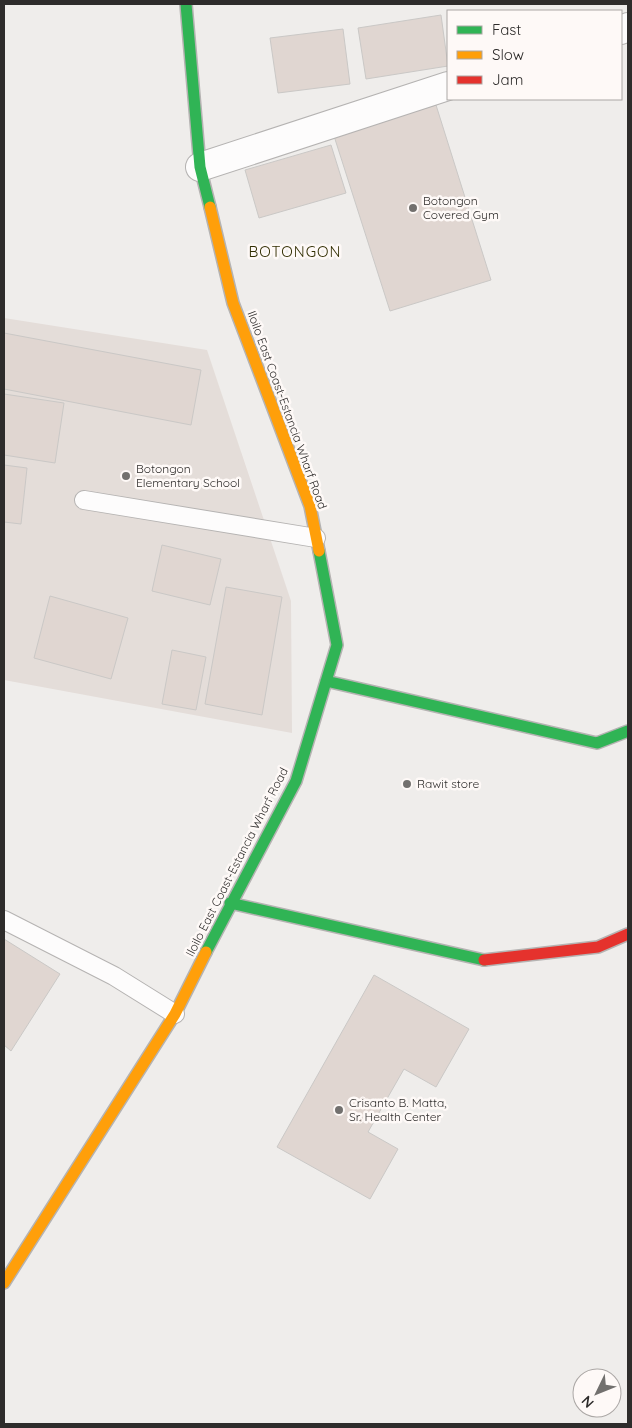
<svg xmlns="http://www.w3.org/2000/svg" width="632" height="1428" viewBox="0 0 632 1428" font-family="Quicksand,sans-serif">
<style>
.built{fill:#e4ddd9}
.building{fill:#e0d6d1;stroke:#cac8c6}
.lines{fill:none;stroke-linecap:round;stroke-linejoin:round}
.lane-casing{stroke:#b5b3b2;stroke-width:20}
.street-casing{stroke:#b5b3b2;stroke-width:30}
.fast-casing{stroke:#b5b3b2;stroke-width:14}
.slow-casing{stroke:#b5b3b2;stroke-width:14}
.jam-casing{stroke:#b5b3b2;stroke-width:14}
.lane{stroke:#fdfcfc;stroke-width:18}
.street{stroke:#fdfcfc;stroke-width:28}
.fast{stroke:#30b455;stroke-width:11}
.slow{stroke:#ff9f0a;stroke-width:11}
.jam{stroke:#e5322d;stroke-width:11}
.poi-dot{fill:#72706e;stroke:#fef9f7;stroke-width:2}
.labels{text-anchor:middle;stroke-width:5;stroke-linejoin:round;paint-order:stroke}
.poi-label{font-size:12px;fill:#2e2c2b;stroke:#fef9f7;text-anchor:start}
.street-label{font-size:12px;fill:#2e2c2b;stroke:#fef9f7}
.quarter-label{font-size:15px;letter-spacing:1px;fill:#322f03;stroke:#fef9f7}
</style>
<rect width="100%" height="100%" fill="#efedeb"/>
<path class="built" d="M4,318L207,350L291,601L292,733L4,680Z"/>
<path class="building" d="M441,15L448,66L366,79L358,28Z
M343,29L350,84L278,93L270,38Z
M436,105L491,280L390,311L334,136Z
M331,145L346,193L259,218L245,170Z
M4,333L201,370L191,425L4,389Z
M4,394L64,403L55,463L4,455Z
M4,465L27,468L21,524L4,522Z
M162,545L221,559L210,605L152,591Z
M226,587L282,597L262,715L205,704Z
M50,596L128,618L111,679L34,658Z
M172,650L206,657L196,710L162,704Z
M4,939L60,974L11,1051L4,1045Z
M374,975L469,1029L436,1087L404,1069L368,1132L398,1149L370,1199L277,1147Z"/>
<g class="lines">
<defs>
<path id="lane" d="M84,500L316,538
M4,920L114,976L175,1014"/>
<path id="street" d="M621,30L628,27
M200,167L448,86"/>
<path id="fast" d="M186,4L200,167L210,207
M326,681L597,743L628,731
M230,903L484,960
M206,952L296,781L337,645L319,551"/>
<path id="slow" d="M210,207L233,303L310,506L319,551
M4,1283L175,1014L206,952"/>
<path id="jam" d="M484,960L598,947L628,934"/>
</defs>
<use href="#lane" class="lane-casing"/>
<use href="#street" class="street-casing"/>
<use href="#fast" class="fast-casing"/>
<use href="#slow" class="slow-casing"/>
<use href="#jam" class="jam-casing"/>
<use href="#lane" class="lane"/>
<use href="#street" class="street"/>
<use href="#fast" class="fast"/>
<use href="#slow" class="slow"/>
<use href="#jam" class="jam"/>
</g>
<g class="poi-dot">
<circle cx="413" cy="208" r="5"/>
<circle cx="126" cy="476" r="5"/>
<circle cx="407" cy="784" r="5"/>
<circle cx="339" cy="1110" r="5"/>
</g>
<g class="labels">
<g class="poi-label">
<text x="423" y="205">Botongon<tspan x="423" dy="14">Covered Gym</tspan></text>
<text x="136" y="473">Botongon<tspan x="136" dy="14">Elementary School</tspan></text>
<text x="417" y="788">Rawit store</text>
<text x="349" y="1107">Crisanto B. Matta,<tspan x="349" dy="14">Sr. Health Center</tspan></text>
</g>
<g class="street-label">
<text transform="translate(287 410) rotate(70)" y="4">Iloilo East Coast-Estancia Wharf Road</text>
<text transform="translate(237 862) rotate(-63)" y="4">Iloilo East Coast-Estancia Wharf Road</text>
</g>
<g class="quarter-label">
<text x="295" y="257">BOTONGON</text>
</g>
</g>
<rect width="632" height="1428" fill="none" stroke="#2e2c2b" stroke-width="10"/>
<rect x="447" y="10" width="175" height="90" fill="#fef9f7" stroke="#aba7a5"/>
<rect x="457" y="26" width="25" height="8" fill="#30b455" stroke="#aba7a5"/>
<text x="492" y="35" font-size="15" fill="#2e2c2b">Fast</text>
<rect x="457" y="51" width="25" height="8" fill="#ff9f0a" stroke="#aba7a5"/>
<text x="492" y="60" font-size="15" fill="#2e2c2b">Slow</text>
<rect x="457" y="76" width="25" height="8" fill="#e5322d" stroke="#aba7a5"/>
<text x="492" y="85" font-size="15" fill="#2e2c2b">Jam</text>
<g transform="translate(597 1393) rotate(227)"><circle r="24" fill="#fef9f7" stroke="#aba7a5"/>
<path d="M0-4L9 19L0 12L-9 19Z" fill="#72706e"/>
<text y="-8" font-size="14" font-weight="bold" text-anchor="middle" fill="#2e2c2b">N</text>
</g>
</svg>
